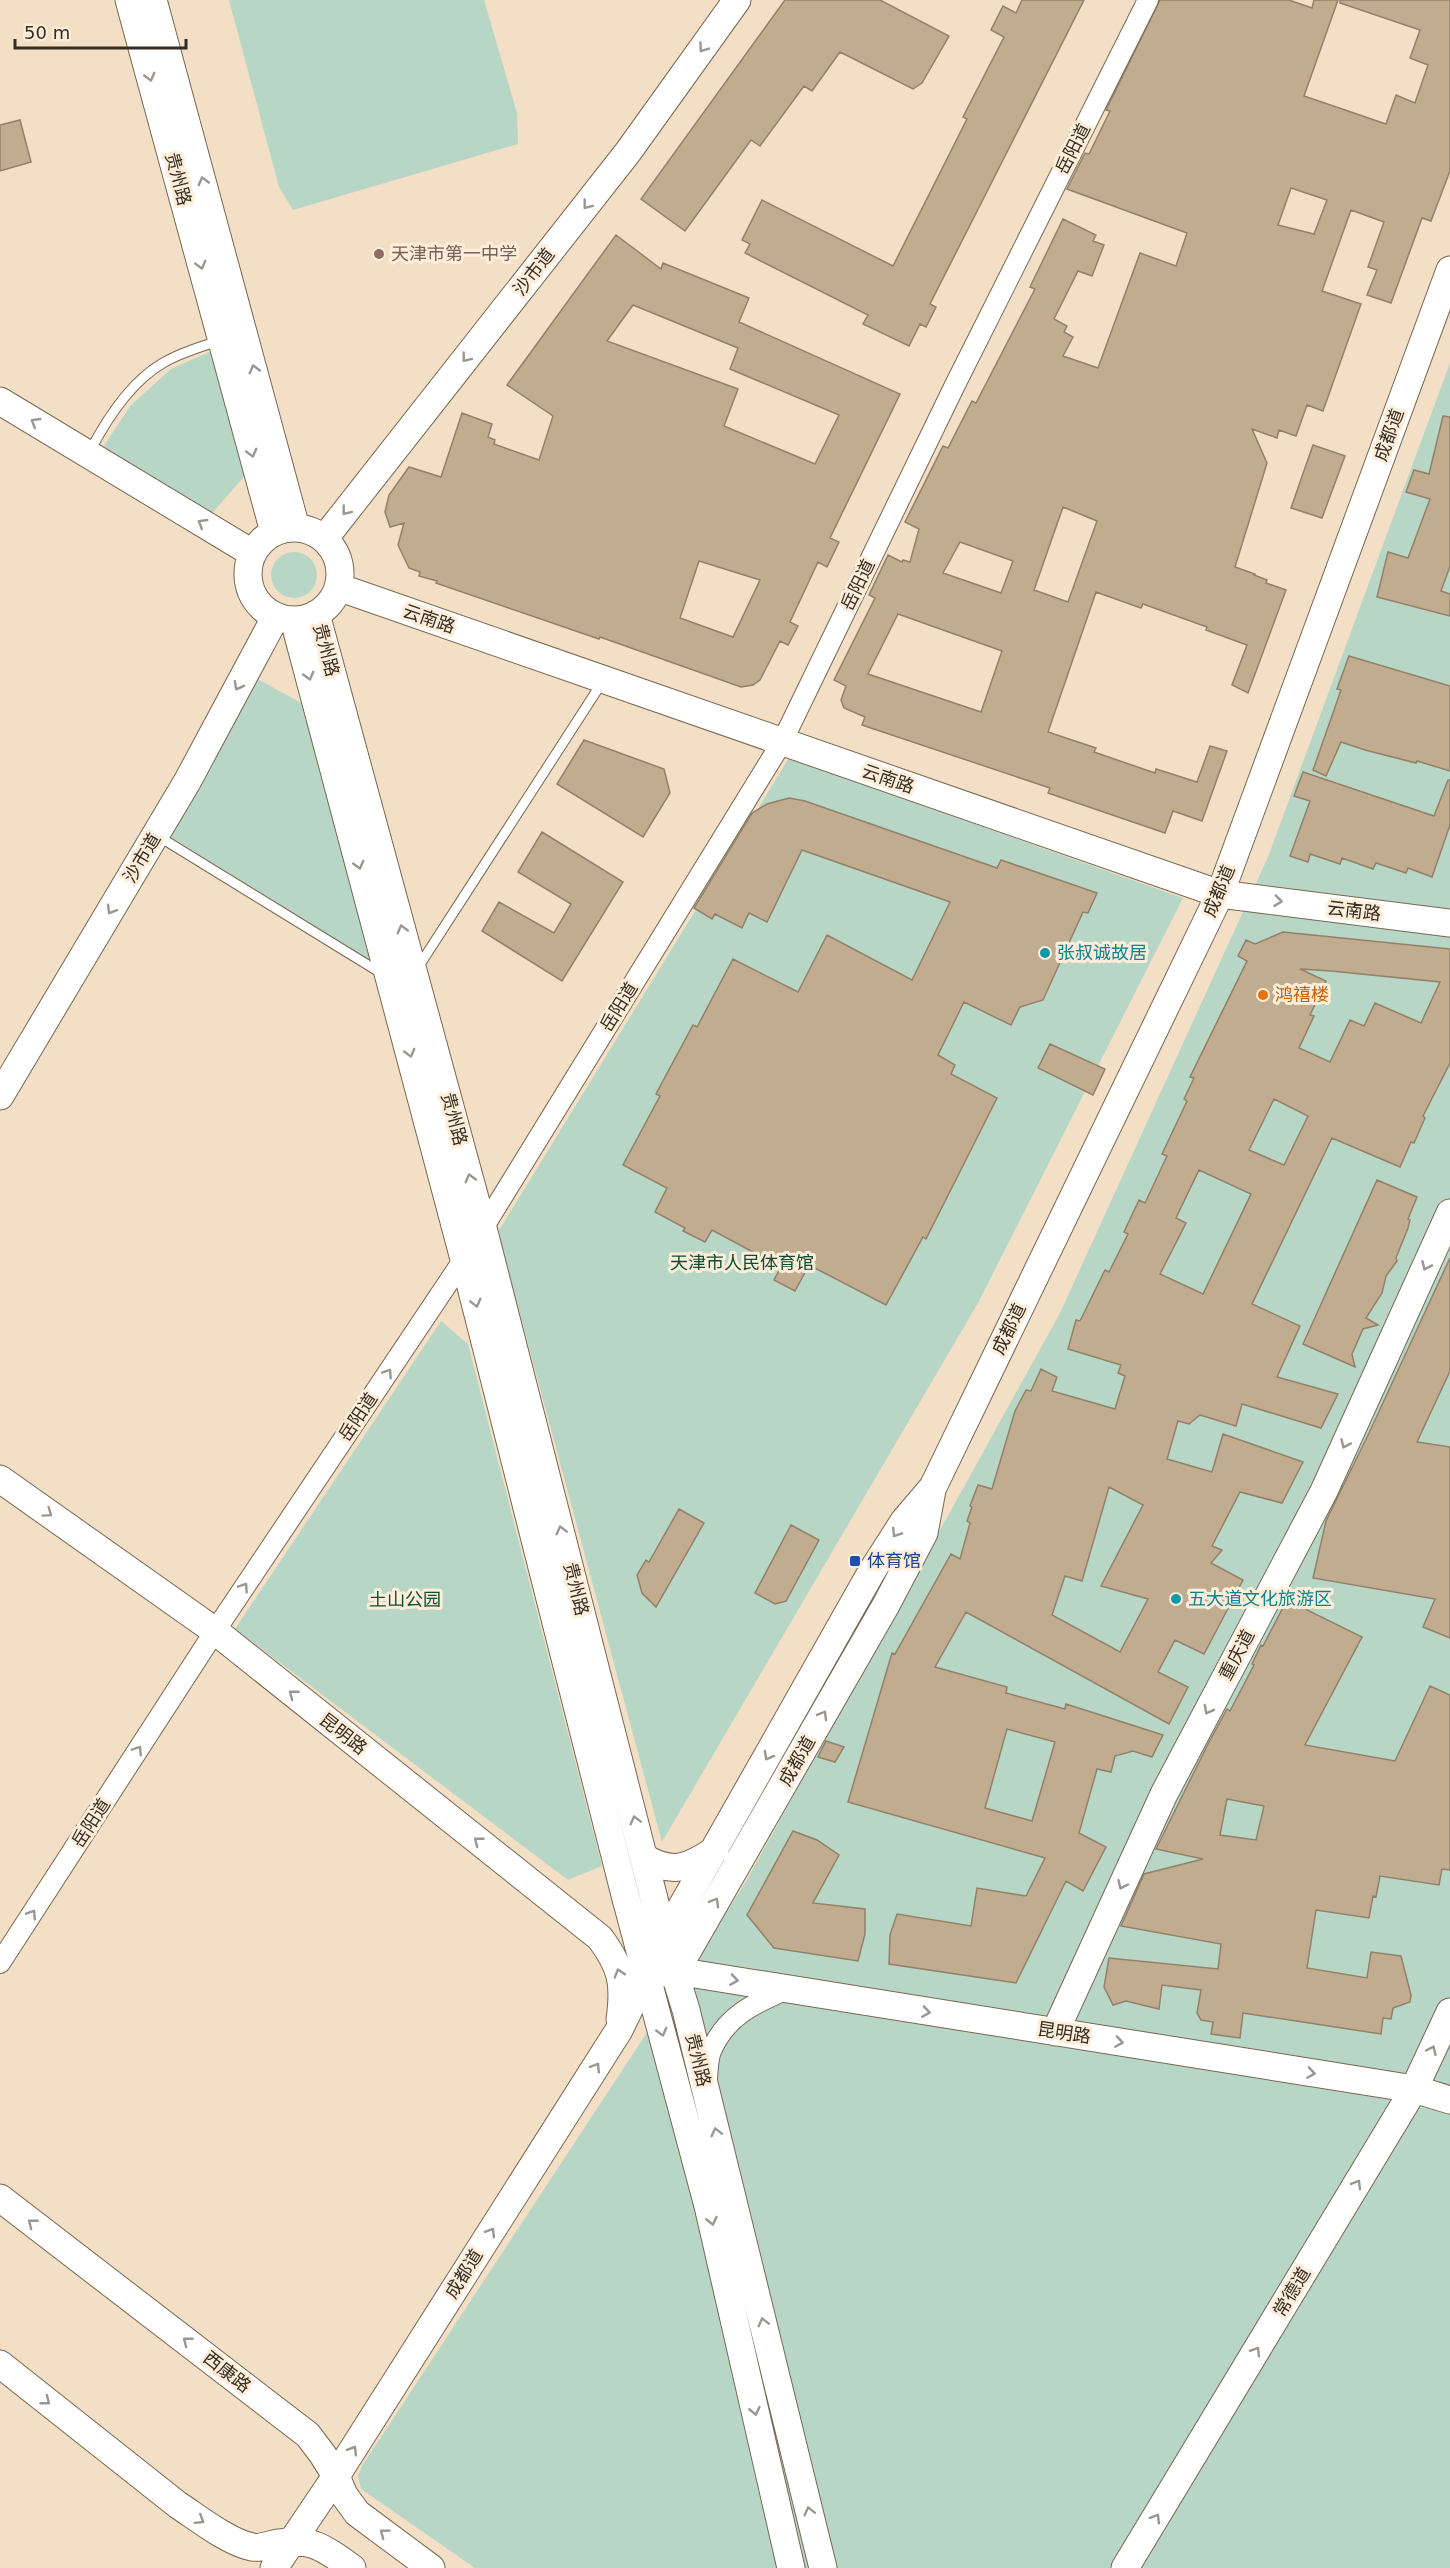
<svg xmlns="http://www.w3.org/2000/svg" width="1450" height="2568" viewBox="0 0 1450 2568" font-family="'DejaVu Sans','Noto Sans SC',sans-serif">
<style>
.green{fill:#b8d6c6}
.building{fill:#c1ac90;stroke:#928169;stroke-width:1.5;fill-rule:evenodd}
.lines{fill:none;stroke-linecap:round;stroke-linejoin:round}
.lane-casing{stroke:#776750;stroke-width:11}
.street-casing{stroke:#776750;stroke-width:22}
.secondary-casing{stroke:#776750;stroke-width:29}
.lane{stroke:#fff;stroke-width:9}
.street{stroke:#fff;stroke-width:20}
.secondary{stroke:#fff;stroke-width:27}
.oneway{stroke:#9a9691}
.education-dot{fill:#8d6e63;stroke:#fdedd9;stroke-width:2}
.culture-dot{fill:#0f9aa8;stroke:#fdedd9;stroke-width:2}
.food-dot{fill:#e8710a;stroke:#fdedd9;stroke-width:2}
.transit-dot{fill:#1a4fb4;stroke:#fdedd9;stroke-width:2}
.labels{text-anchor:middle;stroke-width:6;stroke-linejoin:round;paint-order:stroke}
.street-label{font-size:18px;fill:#342d23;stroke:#fdedd9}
.education-label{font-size:18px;fill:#785e54;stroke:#fdedd9;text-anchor:start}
.culture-label{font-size:18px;fill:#0d838f;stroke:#fdedd9;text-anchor:start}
.food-label{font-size:18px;fill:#c56008;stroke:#fdedd9;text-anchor:start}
.park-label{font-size:18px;fill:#0d4d34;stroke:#fdedd9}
.transit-label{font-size:18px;fill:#164399;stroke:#fdedd9;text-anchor:start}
</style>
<rect width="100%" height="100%" fill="#f3dfc6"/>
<path class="green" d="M229,0H484L517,113L518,144L293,210L279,187Z
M216,349L249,471L207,519L101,450L131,405L171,369Z
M1450,363V2568H475L361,2489L358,2476L362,2466L744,1885L1060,1313L1268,857Z
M271 575a23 23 0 1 1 46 0a23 23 0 1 1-46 0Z
M252,676L307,706L383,969L166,834Z
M789,758L1183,898L978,1303L662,1842L498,1232Z
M441,1321L468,1344L602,1866L568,1880L235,1629Z"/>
<path class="building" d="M785,0H880L949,36L922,83L913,89L840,52L812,91L804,86L760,146L751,140L685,231L641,199Z
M1022,0H1084L930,304L936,307L926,327L920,324L909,346L863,324L868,315L745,253L750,244L742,240L762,200L893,266L967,119L963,117L1004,37L991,30L1003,6L1016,13Z
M1160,0H1289L1312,8L1314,0H1338L1304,96L1386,124L1396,95L1415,103L1428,65L1410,58L1420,30L1340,3V0H1450V171L1431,221L1422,218L1391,303L1367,295L1377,270L1368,267L1384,222L1351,210L1322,291L1361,304L1323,411L1307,405L1296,436L1279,430L1277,438L1252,429L1267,463L1235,567L1255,574L1254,575L1267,580L1266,583L1286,590L1248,693L1232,685L1247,645L1206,630L1207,627L1143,604L1141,608L1096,592L1048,732L1096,748L1094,752L1155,773L1156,769L1197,782L1210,746L1227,751L1202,821L1173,811L1165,833L1048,793L1050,788L862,725L865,717L844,708L841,700L846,686L834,680L875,598L869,595L888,555L902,562L903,560L910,562L919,529L905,522L943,446L948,448L972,401L976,403L1035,289L1030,287L1063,219L1096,235L1093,241L1104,245L1092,276L1078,271L1054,319L1067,326L1064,332L1073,337L1063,356L1098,368L1140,253L1176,266L1187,233L1067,189L1085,153L1089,154L1110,111L1106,110ZM1291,188L1327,200L1314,234L1278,225ZM1063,507L1097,521L1068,602L1034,590ZM960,542L1013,561L1001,593L943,573ZM898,614L1002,651L981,712L868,674Z
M20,120L31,162L0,171V125Z
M616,235L661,269L663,263L749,298L739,322L900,394L830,538L839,542L827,567L818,562L790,622L798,626L788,645L780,641L760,680L753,685L741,687L600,637L599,639L436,583L437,581L419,576L420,572L409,568L398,545L404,523L390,527L385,512L389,495L409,467L441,477L462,413L492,424L488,437L495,440L494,444L539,460L553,416L507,385ZM633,305L738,348L730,369L839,415L815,464L724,426L738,389L607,341ZM699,561L760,580L733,637L680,618Z
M1443,416L1450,417V566L1441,591L1450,594V616L1377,597L1388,552L1408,558L1417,534L1430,499L1406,492L1414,470L1429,474Z
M1313,445L1345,456L1322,518L1291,508Z
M1349,656L1450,686V771L1417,761L1416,763L1365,750L1341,742L1326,776L1313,770L1341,690L1337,689Z
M584,740L664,769L670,793L643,837L557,784Z
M1303,772L1434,816L1448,780H1450V825L1432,877L1408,868L1406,873L1376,863L1373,869L1342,858L1340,864L1310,854L1308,862L1290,856L1310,801L1294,796Z
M789,798L805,801L997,868L1001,860L1097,893L1088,913L1083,912L1043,1000L1020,1007L1011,1025L964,1002L938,1055L955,1065L951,1074L997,1098L926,1239L923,1237L886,1305L809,1265L795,1291L774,1280L781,1267L712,1230L705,1242L683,1231L685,1228L655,1212L667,1188L623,1165L660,1096L656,1094L693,1025L697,1027L733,959L798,992L827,935L912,980L950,902L802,850L767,922L749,913L742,928L715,914L712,919L694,908L752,813L767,804Z
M542,832L623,882L562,981L482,931L499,902L554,933L571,904L518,872Z
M1283,932L1450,949V1063L1423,1116L1425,1118L1414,1143L1411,1142L1400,1167L1332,1138L1252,1304L1300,1326L1277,1377L1338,1394L1321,1428L1242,1404L1236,1426L1200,1415L1189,1424L1178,1421L1167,1459L1212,1472L1223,1434L1303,1462L1282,1503L1240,1492L1212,1546L1222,1550L1211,1563L1243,1580L1204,1654L1175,1640L1158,1672L1188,1687L1169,1724L966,1612L935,1667L1007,1687L1006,1693L1065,1709L1066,1704L1163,1735L1152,1757L1133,1751L1115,1756L1111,1772L1097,1769L1079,1833L1106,1847L1083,1891L1066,1881L1016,1983L889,1964L890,1935L897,1914L971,1926L977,1888L1026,1896L1045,1858L848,1802L892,1653L895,1654L951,1554L960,1559L970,1523L967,1521L972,1507L970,1506L978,1485L992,1489L1015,1411L1026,1390L1031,1391L1041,1369L1057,1377L1052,1391L1115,1409L1125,1376L1118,1373L1121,1365L1068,1349L1076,1320L1080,1321L1105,1270L1109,1272L1128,1234L1124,1232L1139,1200L1145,1203L1167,1156L1162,1154L1187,1101L1184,1099L1194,1078L1190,1077L1247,961L1238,956L1246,940L1255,944ZM1300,969L1331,971L1440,982L1421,1023L1375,1003L1364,1026L1350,1020L1330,1062L1299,1048L1314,1016L1310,1015L1326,981ZM1274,1099L1308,1116L1284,1165L1249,1150ZM1199,1170L1251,1194L1203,1294L1160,1274L1186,1223L1176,1218ZM1109,1487L1143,1505L1101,1586L1148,1599L1120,1652L1052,1615L1065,1576L1082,1581ZM1007,1729L1055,1742L1032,1821L985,1808Z
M1050,1044L1105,1069L1093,1095L1038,1068Z
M1377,1180L1417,1197L1408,1219L1410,1220L1408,1228L1396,1258L1397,1261L1386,1276L1382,1293L1366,1318L1378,1325L1363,1329L1352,1354L1355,1367L1303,1344Z
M1450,1258V1371L1417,1442L1450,1447V1638L1423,1627L1435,1599L1313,1578L1326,1521L1369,1433Z
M679,1509L704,1523L656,1607L642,1593L637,1575L646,1560L649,1562Z
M791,1525L819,1540L786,1601L775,1604L755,1593Z
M1317,1589L1307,1610L1362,1637L1305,1745L1395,1761L1430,1686L1450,1695V1870L1442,1869L1439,1885L1380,1876L1376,1897L1373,1896L1369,1918L1316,1910L1307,1968L1367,1978L1371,1952L1401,1956L1411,1995L1410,2002L1393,2008L1391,2019L1383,2018L1381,2034L1243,2013L1240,2038L1211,2034L1213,2022L1201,2020L1197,2013L1201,1990L1162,1985L1159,2009L1126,2001L1113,2005L1104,1987L1109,1958L1218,1969L1221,1944L1121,1926L1144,1874L1203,1859L1156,1849L1208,1744L1227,1709L1230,1711L1254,1665L1252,1664L1261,1645L1263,1646L1289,1596ZM1227,1799L1264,1806L1256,1840L1220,1835Z
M826,1741L844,1747L835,1762L818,1757Z
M793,1831L817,1840L839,1855L813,1903L865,1909V1934L858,1961L774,1948L747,1915Z"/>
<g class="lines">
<defs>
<path id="lane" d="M89,453C106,420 130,382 163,363C180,353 200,347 219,341
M158,836L381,973
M417,969L603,681"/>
<path id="street" d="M0,1963L215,1631L464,1259L782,742L954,387L1148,0
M707,2078C708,2070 708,2058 711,2051C726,2016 753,2004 785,1990"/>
<path id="secondary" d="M129,0L274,532
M153,0L296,528
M0,401L252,553
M248 574a46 46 0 1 1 92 0a46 46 0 1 1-92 0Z
M324,539L628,152L737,0
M338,587L1220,894L1450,923
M316,614L483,1228L664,1938L686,2010L823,2568
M294,620L464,1259L625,1895L708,2206L791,2568
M0,1096L187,782L276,616
M0,1479L215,1631L600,1938C622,1968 625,1983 620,2020
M645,1858C673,1875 690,1867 715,1850
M676,1971L886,1605L924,1533L932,1490
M661,1973L676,1971L1414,2089L1450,2100
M1055,2032L1164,1794L1324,1491L1450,1213
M0,2198L308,2435L323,2455L336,2476L344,2495L357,2513L431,2568
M0,2364L178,2505C198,2518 228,2542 252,2547C261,2549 270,2544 279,2543C313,2538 326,2549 352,2568
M274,2568L336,2476L619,2030L664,1938L872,1571L904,1521L933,1487L1220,894L1450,270
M1125,2568L1414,2089L1450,2012"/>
</defs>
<use href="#lane" class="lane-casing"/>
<use href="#street" class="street-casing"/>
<use href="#secondary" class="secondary-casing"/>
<use href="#lane" class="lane"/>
<use href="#street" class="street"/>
<use href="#secondary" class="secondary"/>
</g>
<defs><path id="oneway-chevron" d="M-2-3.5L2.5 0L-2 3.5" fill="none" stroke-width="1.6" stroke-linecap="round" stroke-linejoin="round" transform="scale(1.5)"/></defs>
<g class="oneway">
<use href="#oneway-chevron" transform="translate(703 48) rotate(125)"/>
<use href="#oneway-chevron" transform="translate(150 77) rotate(75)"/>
<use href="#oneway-chevron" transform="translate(203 181) rotate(-105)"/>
<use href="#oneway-chevron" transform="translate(587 205) rotate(128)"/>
<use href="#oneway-chevron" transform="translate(201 265) rotate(75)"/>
<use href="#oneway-chevron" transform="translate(466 358) rotate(128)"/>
<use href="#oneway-chevron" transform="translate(254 369) rotate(-105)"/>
<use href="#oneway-chevron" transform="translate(35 422) rotate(-149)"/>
<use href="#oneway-chevron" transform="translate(252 453) rotate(75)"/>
<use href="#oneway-chevron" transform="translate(346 511) rotate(128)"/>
<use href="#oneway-chevron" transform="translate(202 523) rotate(-149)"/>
<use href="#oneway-chevron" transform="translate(309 676) rotate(75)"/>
<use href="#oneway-chevron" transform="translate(238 686) rotate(118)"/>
<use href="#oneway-chevron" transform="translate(359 865) rotate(75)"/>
<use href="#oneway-chevron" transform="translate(1278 901) rotate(7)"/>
<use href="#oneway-chevron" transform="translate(111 910) rotate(121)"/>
<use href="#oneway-chevron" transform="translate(402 929) rotate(-105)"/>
<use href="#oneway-chevron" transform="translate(410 1053) rotate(75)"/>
<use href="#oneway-chevron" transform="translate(470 1178) rotate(-105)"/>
<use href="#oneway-chevron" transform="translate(1426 1266) rotate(114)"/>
<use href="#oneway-chevron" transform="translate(476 1303) rotate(76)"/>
<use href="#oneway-chevron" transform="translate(388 1373) rotate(-56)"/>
<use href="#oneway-chevron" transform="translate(1345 1444) rotate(114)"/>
<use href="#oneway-chevron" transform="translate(48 1513) rotate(35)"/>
<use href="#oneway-chevron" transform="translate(561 1530) rotate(-104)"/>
<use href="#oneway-chevron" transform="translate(896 1533) rotate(123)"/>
<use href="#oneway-chevron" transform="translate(244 1587) rotate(-56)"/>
<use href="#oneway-chevron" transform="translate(293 1694) rotate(-142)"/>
<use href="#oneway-chevron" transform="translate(1208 1710) rotate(118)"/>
<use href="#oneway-chevron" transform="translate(823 1715) rotate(-60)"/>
<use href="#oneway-chevron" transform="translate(138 1750) rotate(-57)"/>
<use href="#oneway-chevron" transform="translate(768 1756) rotate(119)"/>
<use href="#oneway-chevron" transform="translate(635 1820) rotate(-104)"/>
<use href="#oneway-chevron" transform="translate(478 1841) rotate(-142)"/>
<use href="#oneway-chevron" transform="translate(1122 1885) rotate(115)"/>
<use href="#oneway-chevron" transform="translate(715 1902) rotate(-60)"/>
<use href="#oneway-chevron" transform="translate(32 1914) rotate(-57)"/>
<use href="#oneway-chevron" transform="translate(619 1973) rotate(-107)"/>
<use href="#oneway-chevron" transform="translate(734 1980) rotate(9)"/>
<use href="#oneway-chevron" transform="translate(926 2012) rotate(9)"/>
<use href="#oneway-chevron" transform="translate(662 2032) rotate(75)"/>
<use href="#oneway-chevron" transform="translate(1119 2042) rotate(9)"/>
<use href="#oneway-chevron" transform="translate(1432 2050) rotate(-65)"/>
<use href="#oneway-chevron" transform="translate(596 2067) rotate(-58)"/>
<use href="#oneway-chevron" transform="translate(1311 2073) rotate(9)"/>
<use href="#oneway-chevron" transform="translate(716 2132) rotate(-104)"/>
<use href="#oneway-chevron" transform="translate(1357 2184) rotate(-59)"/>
<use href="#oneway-chevron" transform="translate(712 2221) rotate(77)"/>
<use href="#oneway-chevron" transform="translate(32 2223) rotate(-142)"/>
<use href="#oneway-chevron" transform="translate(491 2232) rotate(-58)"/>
<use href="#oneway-chevron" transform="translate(763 2322) rotate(-104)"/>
<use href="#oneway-chevron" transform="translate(187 2341) rotate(-142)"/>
<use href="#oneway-chevron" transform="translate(1256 2351) rotate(-59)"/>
<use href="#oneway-chevron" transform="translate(46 2401) rotate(38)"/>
<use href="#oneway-chevron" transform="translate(755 2411) rotate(77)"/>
<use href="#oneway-chevron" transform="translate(353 2450) rotate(-58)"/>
<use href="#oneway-chevron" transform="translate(809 2511) rotate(-104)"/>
<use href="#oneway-chevron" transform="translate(1156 2518) rotate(-59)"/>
<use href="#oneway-chevron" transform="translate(200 2520) rotate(32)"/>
<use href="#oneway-chevron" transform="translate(384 2533) rotate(-143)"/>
</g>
<circle class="education-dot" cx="379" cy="254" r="6"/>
<g class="culture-dot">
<circle cx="1045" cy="953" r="6"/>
<circle cx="1176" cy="1599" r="6"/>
</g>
<circle class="food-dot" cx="1263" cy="995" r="6"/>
<rect class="transit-dot" x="849" y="1555" width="12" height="12" rx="3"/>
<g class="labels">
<g class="street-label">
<text transform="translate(1073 149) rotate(-63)" y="6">岳阳道</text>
<text transform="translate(178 179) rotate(75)" y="6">贵州路</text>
<text transform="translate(534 272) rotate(-52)" y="6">沙市道</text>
<text transform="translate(1389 435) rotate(-70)" y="6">成都道</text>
<text transform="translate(858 585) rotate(-64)" y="6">岳阳道</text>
<text transform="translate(429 619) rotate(19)" y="6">云南路</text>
<text transform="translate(326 650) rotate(75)" y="6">贵州路</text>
<text transform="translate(888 779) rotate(19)" y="6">云南路</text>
<text transform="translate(142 858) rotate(-59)" y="6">沙市道</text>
<text transform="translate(1219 891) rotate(-67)" y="6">成都道</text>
<text transform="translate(1354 911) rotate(7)" y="6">云南路</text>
<text transform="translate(619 1007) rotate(-58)" y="6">岳阳道</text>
<text transform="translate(454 1119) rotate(75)" y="6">贵州路</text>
<text transform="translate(1009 1329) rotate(-64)" y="6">成都道</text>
<text transform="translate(358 1417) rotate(-56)" y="6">岳阳道</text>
<text transform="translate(576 1589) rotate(76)" y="6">贵州路</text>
<text transform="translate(1237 1655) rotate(-62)" y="6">重庆道</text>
<text transform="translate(343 1734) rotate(38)" y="6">昆明路</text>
<text transform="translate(797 1761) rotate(-60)" y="6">成都道</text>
<text transform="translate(91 1823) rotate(-57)" y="6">岳阳道</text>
<text transform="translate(1064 2033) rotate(9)" y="6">昆明路</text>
<text transform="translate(698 2060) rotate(76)" y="6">贵州路</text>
<text transform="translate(464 2274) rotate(-58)" y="6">成都道</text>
<text transform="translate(1292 2292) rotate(-59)" y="6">常德道</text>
<text transform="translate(227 2372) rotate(38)" y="6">西康路</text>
</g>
<g class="education-label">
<text x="391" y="260">天津市第一中学</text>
</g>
<g class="culture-label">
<text x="1057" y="959">张叔诚故居</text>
<text x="1188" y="1605">五大道文化旅游区</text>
</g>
<g class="food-label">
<text x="1275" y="1001">鸿禧楼</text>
</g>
<g class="park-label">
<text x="742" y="1269">天津市人民体育馆</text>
<text x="405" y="1606">土山公园</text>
</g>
<g class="transit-label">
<text x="867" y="1567">体育馆</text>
</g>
</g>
<path d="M15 39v9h171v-9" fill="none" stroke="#342d23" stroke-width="3"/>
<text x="24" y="39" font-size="18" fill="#342d23" stroke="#fdedd9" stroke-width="4.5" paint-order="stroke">50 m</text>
</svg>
